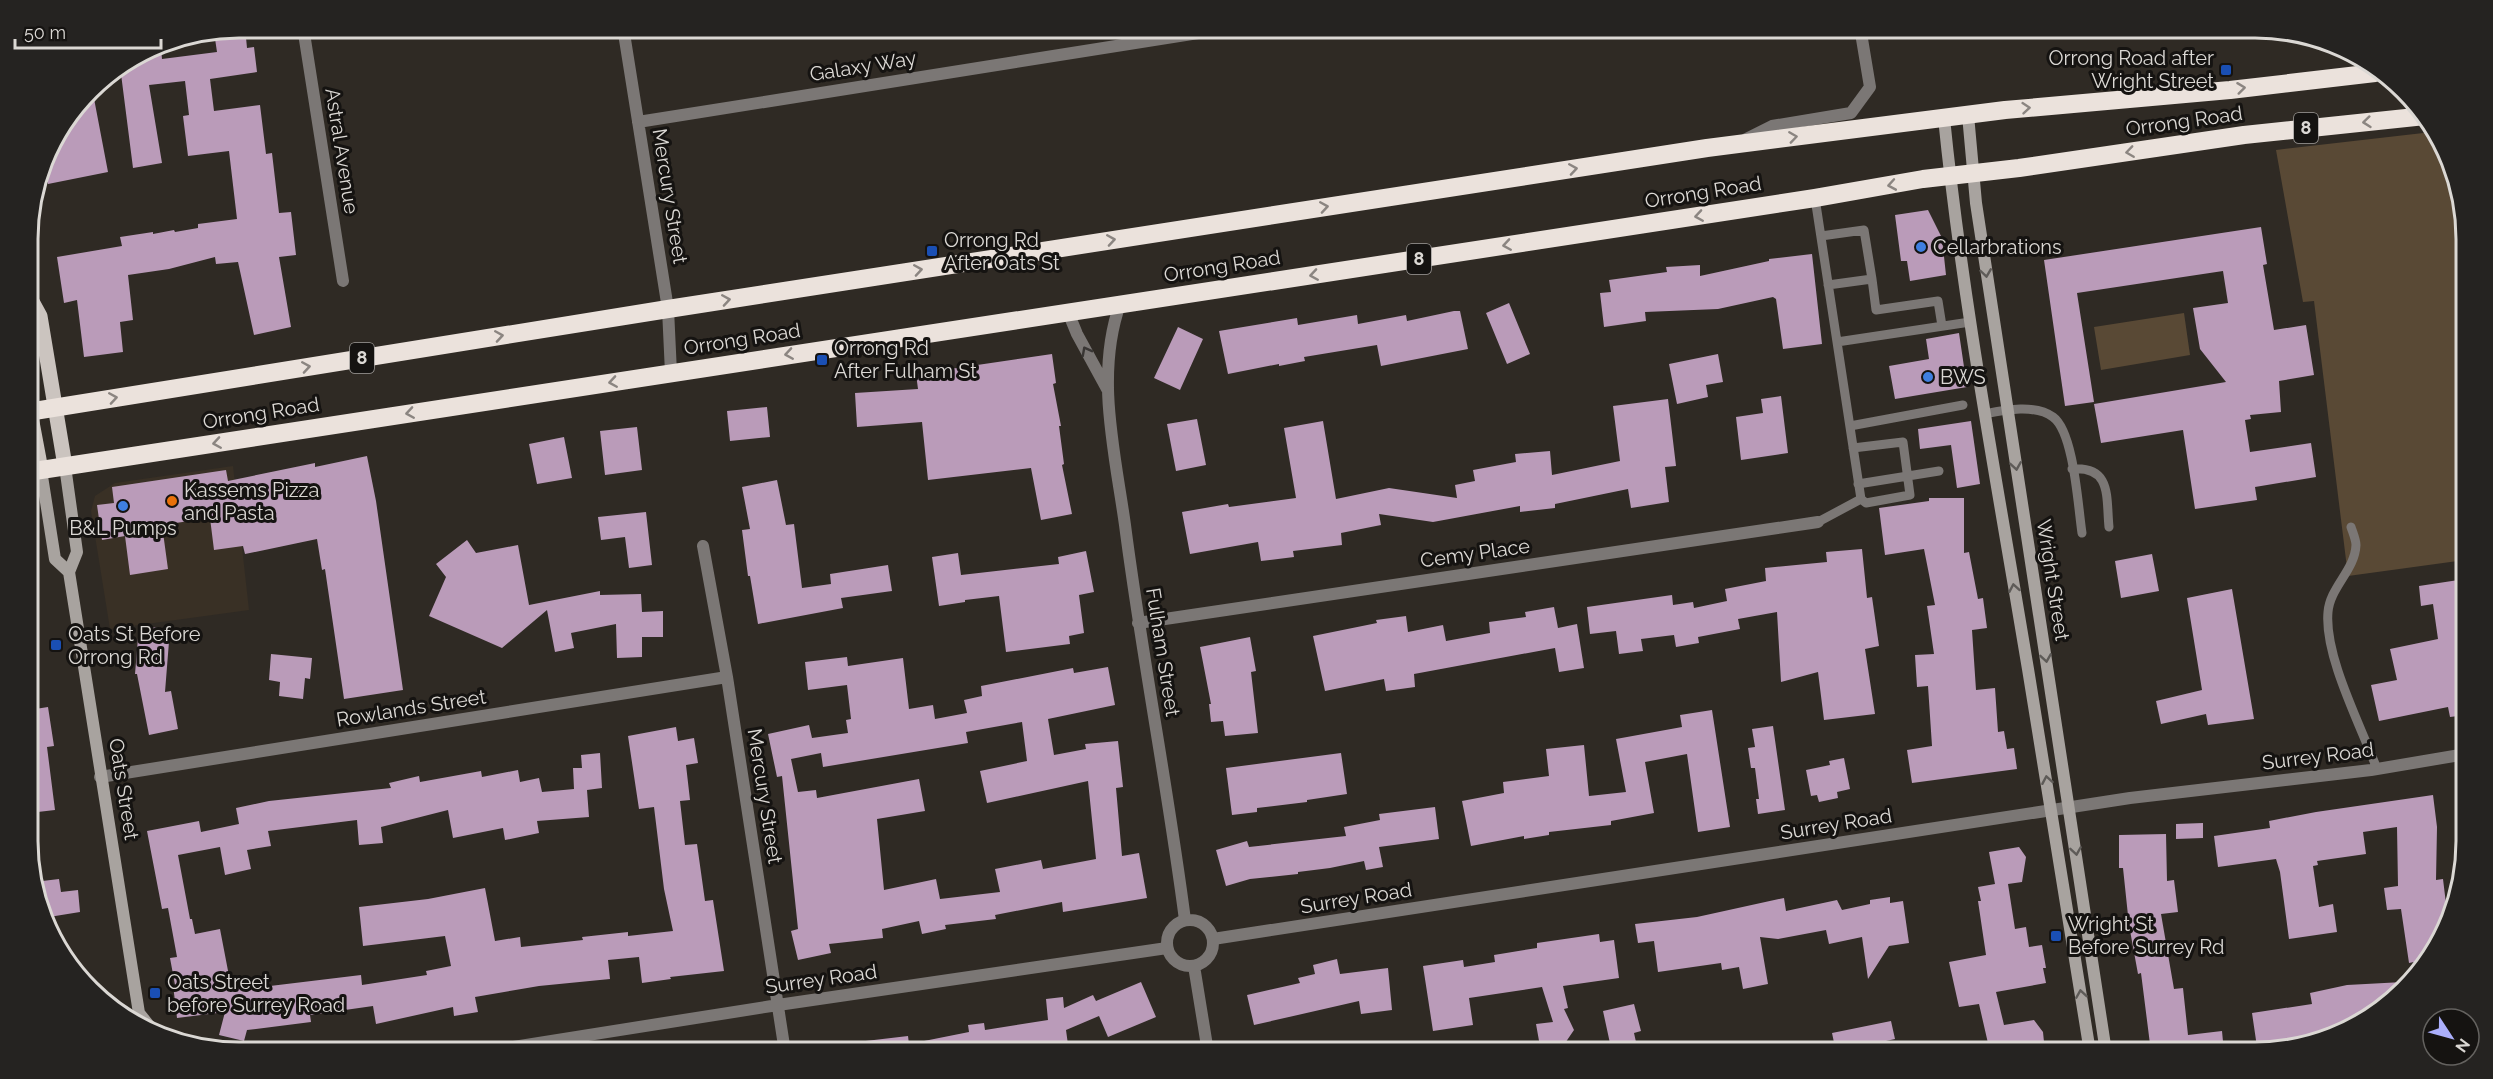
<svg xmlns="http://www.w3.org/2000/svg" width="2493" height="1079" viewBox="0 0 2493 1079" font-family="Raleway,sans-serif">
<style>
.built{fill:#393025}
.green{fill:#594935}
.building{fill:#ba9bb9;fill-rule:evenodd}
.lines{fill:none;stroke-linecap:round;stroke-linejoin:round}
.lane{stroke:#7b7775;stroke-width:9}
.street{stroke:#7b7775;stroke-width:12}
.secondary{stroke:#a8a39f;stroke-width:12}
.primary{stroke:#cbc4bf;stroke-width:15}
.highway{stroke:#ebe2dc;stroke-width:18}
.oneway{stroke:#8b8581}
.oneway2{stroke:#5e5b58}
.oneway3{stroke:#393634}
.transit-dot{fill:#1a4fb4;stroke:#151311;stroke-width:2}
.shop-dot{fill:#3f7fe0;stroke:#151311;stroke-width:2}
.food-dot{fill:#e8710a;stroke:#151311;stroke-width:2}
.labels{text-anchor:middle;stroke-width:6;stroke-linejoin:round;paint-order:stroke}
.shield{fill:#151311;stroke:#a09d9a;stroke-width:1.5}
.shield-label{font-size:18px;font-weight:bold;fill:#dbd8d4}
.poi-label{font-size:20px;fill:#dbd8d4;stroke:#151311;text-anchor:start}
.street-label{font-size:20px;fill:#dbd8d4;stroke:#151311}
.rim{fill:none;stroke:#dbd8d4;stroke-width:3}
</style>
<rect width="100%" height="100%" fill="#2f2a24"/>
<path class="built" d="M233,466L249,610L110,629L91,511L95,496L115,483Z"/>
<path class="green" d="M2432,132L2464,211L2465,560L2348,576L2314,301L2303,302L2276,150Z
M2184,313L2190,355L2101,370L2094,327Z"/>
<path class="building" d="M238,27H245L247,48L254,47L257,72L210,79L214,111L260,105L266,154L272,153L279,213L291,212L296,255L279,257L291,327L254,335L238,262L216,264L215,257L169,269L128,275L133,320L120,322L123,352L84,357L77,300L64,303L57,257L122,246L120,237L153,232V234L174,230L175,232L198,228V224L237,219L229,151L188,156L183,116L189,115L185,81L149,85L162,163L133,168L120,66L148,49L161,48L162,59L217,52L214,32Z
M92,88L108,172L48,184L44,163L49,145Z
M1928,210L1942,238L1946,275L1910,281L1907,261H1901L1895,215Z
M2261,227L2267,264L2263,265L2274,330L2306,325L2314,375L2279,381L2281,412L2250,415L2251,419L2245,420L2250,452L2311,443L2316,477L2255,487L2257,500L2195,509L2183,430L2101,443L2094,404L2226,382L2200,349L2193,308L2228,303L2223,271L2077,293L2094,402L2065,406L2044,260Z
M1812,254L1822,344L1783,349L1776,299L1773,297L1718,309L1645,312L1646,321L1604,327L1600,293L1611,292L1609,280L1667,272L1666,267L1700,265V276L1769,261V259Z
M1509,303L1530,354L1507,364L1486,313Z
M1454,311H1460L1468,349L1381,366L1377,345L1304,357L1305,361L1279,366V364L1228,374L1219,331L1297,318L1298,325L1357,315L1358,324L1406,315L1407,321Z
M1178,327L1203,339L1180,390L1154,378Z
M1959,333L1967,387L1895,399L1889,366L1929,359L1926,339Z
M1052,354L1056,383L1053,384L1061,426H1059L1064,464L1062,465L1072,514L1041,520L1031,468L928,480L922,422L857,427L855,393L918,389L916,374Z
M1718,354L1723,382L1706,385L1708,397L1677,404L1669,364Z
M1781,396L1788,453L1741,460L1736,417L1763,413L1761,399Z
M1668,399L1676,466L1665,467L1669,502L1631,508L1628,489L1555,504V508L1520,512V506L1433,522L1379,514L1381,525L1341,533L1342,545L1293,551L1294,557L1261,561L1258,542L1190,554L1182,512L1228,504L1229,507L1296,498L1284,428L1323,421L1336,499L1389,488L1457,498L1455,485L1475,481L1473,470L1516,462L1515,454L1550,451L1552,475L1620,461L1613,406Z
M767,407L770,437L730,441L727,411Z
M1197,419L1206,465L1176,471L1167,424Z
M1971,421L1980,484L1957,488L1951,445L1920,449L1918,429Z
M637,427L642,470L605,475L600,431Z
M564,437L572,478L537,484L529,444Z
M367,456L376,501L403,690L344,699L325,569L322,570L317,539L245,554L243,546L214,550L210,518L162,525L168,569L130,575L125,536L102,540L97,505L114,503L112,487L226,470L228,481L315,463V467Z
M777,480L786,525L794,524L802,588L831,584L830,574L888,565L892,591L841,598L843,608L758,624L750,576H748L742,530L750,529L742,487Z
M1929,498H1964V553L1969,552L1978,599L1983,598L1987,628L1972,630L1976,690L1995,688L1998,732L2004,731L2007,749L2014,748L2017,769L1912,783L1907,750L1932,746L1928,686L1917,687L1915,655L1934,654L1927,606L1935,605L1924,549L1885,555L1879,508L1929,501Z
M646,512L652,565L629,568L625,537L601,540L598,517Z
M467,540L476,553L518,545L529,605L600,591V595L641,594L642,612L663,611V637H642V657L617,658L616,624L571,633L574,648L555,652L547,610L502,648L429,616L446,577L436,564Z
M1862,549L1867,598L1872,597L1879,646L1865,649L1875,714L1824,720L1818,672L1781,682L1777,612L1738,619L1740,629L1698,637L1699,643L1676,647L1674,635L1641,639L1643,651L1619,654L1616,631L1590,634L1587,607L1672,595L1673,605L1693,602L1694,608L1727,601L1725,589L1766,581L1765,568L1827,562L1826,552Z
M1086,551L1094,592L1079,595L1084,633L1069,636L1070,644L1006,652L999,596L965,600V602L939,606L932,557L958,553L961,575L1059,564L1058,557Z
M2152,554L2159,591L2121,598L2115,561Z
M2465,579L2466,715L2450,717L2448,707L2379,721L2371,685L2397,680L2390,649L2438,639L2433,604L2421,606L2419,586Z
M2232,589L2254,719L2208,725L2206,714L2161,724L2156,701L2202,690L2187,598Z
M1554,607L1558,628L1577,624L1584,668L1559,672L1555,648L1414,674L1415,687L1386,691L1384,679L1325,691L1313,636L1377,623L1376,620L1406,616L1408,632L1443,625L1446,641L1490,633L1489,622L1526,617L1525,612Z
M139,626L170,629L165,692L171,691L178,729L149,735L137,674H135Z
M1250,637L1256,671L1251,672L1258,733L1225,736L1223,721L1211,722L1209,704H1211L1200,647Z
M271,654L312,658L310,679L305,678L303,699L279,696L280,682L269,680Z
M847,657L848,666L903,658L909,709L933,705L935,719L967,713L964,700L982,696L981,686L1073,668L1074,673L1108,667L1115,705L1048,719L1054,755L1086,749L1085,744L1118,741L1123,787L1116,788L1122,856L1139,853L1147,898L1063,912L1062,902L995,915L996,919L945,925L946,929L922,934L919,921L882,929L883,938L829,944L831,953L798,960L791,931L798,929L782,776L777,777L768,734L809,725L812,738L848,733L846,720L851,719L847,685L808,690L805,662ZM1022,722L1027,761L980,771L987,803L1088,781L1096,859L1043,869L1041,860L995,869L1000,892L940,899L936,879L884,890L877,819L925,811L919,779L817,798L816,790L798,792L791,759L821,753L823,767L968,743L966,732Z
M48,707L54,746L47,747L55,810L29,813V710Z
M1712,710L1730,827L1698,832L1687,754L1645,762L1654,813L1611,821V825L1549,832V835L1524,839V836L1471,846L1462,801L1504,793L1503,782L1549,776L1546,749L1584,745L1589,796L1626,792L1616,739L1682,727L1680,715Z
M1773,726L1785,810L1758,814L1756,799H1759L1755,768H1751L1748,748L1755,747L1752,729Z
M676,727L678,741L694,738L698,763L686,765L690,800L680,801L685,845L697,844L705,901L713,900L724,971L670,977L671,979L642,983L639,957L608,960L610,979L539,986L475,997L478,1012L454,1016L453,1007L376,1024L373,1006L310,1015L311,1022L247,1030L244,1041L219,1035L225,1012L177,1018L173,985H175L170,958L177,957L168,908L162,909L147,831L199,821L201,832L239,824L236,808L269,801L391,788L389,783L419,776L420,782L481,771L482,777L518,770L520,782L539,778L542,792L574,789L573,768H582L581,755L600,753L602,788L587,790L589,817L537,821L539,833L505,840L503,828L453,838L448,810L381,827L383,843L359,845L357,820L268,831L271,846L247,850L251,869L225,875L220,847L178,855L190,919H192L195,934L220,929L229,976L270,986L361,975L362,985L427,975L426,971L451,966L445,936L363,946L359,907L428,899L485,888L495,941L520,937L521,947L583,940L582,937L628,932V936L673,931L664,889L654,807L639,809L628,736Z
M1341,753L1347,794L1307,800V802L1257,808V812L1232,815L1226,768Z
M1844,758L1850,789L1837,792L1838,798L1819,802L1817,795L1811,796L1806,770L1830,765L1829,761Z
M2433,795L2437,827L2436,880L2443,879L2447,912H2452L2450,921L2419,961L2409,963L2401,909L2387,910L2384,888L2398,886L2397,827L2363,832L2366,854L2317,861L2318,865L2313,866L2319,907L2333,904L2337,932L2289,939L2280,872L2276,859L2218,867L2214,836L2270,828L2269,821L2316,812Z
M1435,807L1439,839L1379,847L1383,867L1366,870L1364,861L1330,868L1298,872V874L1250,879L1226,886L1216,850L1247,841L1249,847L1346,836L1344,827L1380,820L1379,814Z
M2203,823V838L2176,839V824Z
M2166,834L2167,881L2174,880L2178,912L2161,914L2174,989L2183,988L2188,1035L2222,1031L2224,1052H2151L2141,973L2138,974L2129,925L2123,868H2119V835Z
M2019,847L2026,857L2022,882L2008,884L2015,929L2026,927L2029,947L2042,945L2046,968H2043L2046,983L1996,992L2004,1025L2034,1020L2043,1032L2045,1052H1990L1979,1004L1959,1007L1949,962L1986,955L1978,901H1981L1978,887L1995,884L1989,852Z
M59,879L61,892L78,890L80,912L49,917L34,882Z
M1890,897V903L1903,901L1909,943L1889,946L1868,979L1862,937L1829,944L1826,930L1778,939L1760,937L1768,984L1743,989L1739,967L1722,970L1721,963L1658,972L1654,941L1638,943L1635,924L1697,917L1784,898L1786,911L1837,900L1842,910L1870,904V900Z
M1599,934L1600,942L1614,940L1619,978L1563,986L1568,1008L1564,1009L1574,1030L1559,1052H1541L1536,1024L1553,1022L1542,987L1469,998L1473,1025L1433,1031L1423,966L1463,960L1464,967L1495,962L1494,955L1537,948V943Z
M1337,959L1340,974L1388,968L1392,1010L1361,1014L1359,1001L1254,1025L1247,995L1300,983L1298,978L1315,974L1313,965Z
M1141,982L1156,1017L1108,1037L1099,1016L1066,1030L1069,1052H857V1042L908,1036L909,1044L969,1032L968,1025L984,1023L985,1030L1048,1020L1046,999L1063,997L1064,1008L1093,995L1096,1001Z
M2403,982L2383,1009L2336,1034L2257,1047L2252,1013L2312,1004L2310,993L2347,985Z
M1634,1004L1641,1031L1634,1033L1636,1042L1611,1048L1603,1011Z
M1891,1021L1895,1039L1836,1052L1832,1033Z"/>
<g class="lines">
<path class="lane" d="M1815,198L1861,499
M1821,236L1864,230L1872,279L1828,285
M1872,279L1876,310L1938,301L1942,326
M1837,342L1970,322
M1984,414C2005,410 2035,404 2053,417C2074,432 2078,507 2082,533
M1850,426L1963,405
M1853,448L1903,442L1910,495L1866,503L1861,499
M2072,469C2112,466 2106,497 2109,527
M1858,484L1939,471
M1818,522L1861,499
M2351,527C2353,533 2356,540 2356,545C2355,570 2330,587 2328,612C2324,656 2361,726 2377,769"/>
<path class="street" d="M303,27L343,281
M623,27L668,309L671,373
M638,122L1236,27
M1746,139L1772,126L1851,113L1870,87L1860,27
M1120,304C1095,375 1115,453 1125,525C1142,657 1168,788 1185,920
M1068,312L1077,334L1107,389
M703,546L727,677L785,1052
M1138,623L1818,522
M100,777L727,677
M1167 943a23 23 0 1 1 46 0a23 23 0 1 1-46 0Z
M1213,939L2130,798L2371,770L2466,754
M1194,966L1208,1052
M481,1052L778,1005L1167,948"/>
<path class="secondary" d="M1968,115L1976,203L2106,1052
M1944,118C1960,277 1988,434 2015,592C2041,745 2066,898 2090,1052
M65,466L77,552L69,572L139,1013L137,1020
M41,470L55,559L69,572
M139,1013L151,1028L152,1031"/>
<path class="primary" d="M28,294L40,316L65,466
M28,401L41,470"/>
<path class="highway" d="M28,412L668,309L1707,148L2005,110L2230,90L2375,73
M28,472L1815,198L1923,179L2019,168L2244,135L2425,116"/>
</g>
<defs><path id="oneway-chevron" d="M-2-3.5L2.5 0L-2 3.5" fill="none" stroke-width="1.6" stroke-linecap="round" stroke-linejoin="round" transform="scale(1.5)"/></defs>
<g class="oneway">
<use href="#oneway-chevron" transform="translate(2241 88) rotate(-7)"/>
<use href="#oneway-chevron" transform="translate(2026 108) rotate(-5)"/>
<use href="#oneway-chevron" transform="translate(2367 122) rotate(174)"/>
<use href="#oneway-chevron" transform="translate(1793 137) rotate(-8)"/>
<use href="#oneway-chevron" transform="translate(2130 152) rotate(172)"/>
<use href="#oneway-chevron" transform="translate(1573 169) rotate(-9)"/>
<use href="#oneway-chevron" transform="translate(1892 185) rotate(170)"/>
<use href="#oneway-chevron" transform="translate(1324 207) rotate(-9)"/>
<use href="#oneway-chevron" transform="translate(1699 216) rotate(171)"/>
<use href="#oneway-chevron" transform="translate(1111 240) rotate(-9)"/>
<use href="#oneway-chevron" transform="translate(1507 245) rotate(171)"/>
<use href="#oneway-chevron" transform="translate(918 270) rotate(-9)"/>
<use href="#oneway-chevron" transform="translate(1314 275) rotate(171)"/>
<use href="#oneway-chevron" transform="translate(726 300) rotate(-9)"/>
<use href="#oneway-chevron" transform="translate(499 336) rotate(-9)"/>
<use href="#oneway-chevron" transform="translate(789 354) rotate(171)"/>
<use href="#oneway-chevron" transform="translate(306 367) rotate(-9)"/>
<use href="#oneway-chevron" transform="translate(613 382) rotate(171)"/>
<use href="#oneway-chevron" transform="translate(113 398) rotate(-9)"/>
<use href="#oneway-chevron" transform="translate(410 413) rotate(171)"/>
<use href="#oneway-chevron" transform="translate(217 443) rotate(171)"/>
</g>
<g class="oneway2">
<use href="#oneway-chevron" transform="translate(1986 273) rotate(82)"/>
<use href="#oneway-chevron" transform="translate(2016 466) rotate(81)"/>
<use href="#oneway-chevron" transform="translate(2014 588) rotate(-100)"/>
<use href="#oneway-chevron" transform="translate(2046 658) rotate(81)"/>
<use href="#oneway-chevron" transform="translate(2047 780) rotate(-100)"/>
<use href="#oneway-chevron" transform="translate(2076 851) rotate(81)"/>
<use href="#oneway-chevron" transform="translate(2081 994) rotate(-99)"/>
</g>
<use class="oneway3" href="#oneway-chevron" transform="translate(1086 351) rotate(-118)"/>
<g class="transit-dot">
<rect x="2220" y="64" width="12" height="12" rx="3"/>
<rect x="926" y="245" width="12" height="12" rx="3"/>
<rect x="816" y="354" width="12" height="12" rx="3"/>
<rect x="50" y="639" width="12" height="12" rx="3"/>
<rect x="2050" y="930" width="12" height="12" rx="3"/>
<rect x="149" y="987" width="12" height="12" rx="3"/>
</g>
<g class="shop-dot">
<circle cx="1921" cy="247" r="6"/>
<circle cx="1928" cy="377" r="6"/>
<circle cx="123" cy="506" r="6"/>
</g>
<circle class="food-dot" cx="172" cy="501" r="6"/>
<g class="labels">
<g class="shield">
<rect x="2294" y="113" width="24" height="30" rx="4.5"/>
<rect x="1407" y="244" width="24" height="30" rx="4.5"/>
<rect x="350" y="343" width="24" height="30" rx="4.5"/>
</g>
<g class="shield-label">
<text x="2306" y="134">8</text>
<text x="1419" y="265">8</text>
<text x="362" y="364">8</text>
</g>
<g class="poi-label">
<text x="2214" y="65" text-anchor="end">Orrong Road after<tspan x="2214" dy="23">Wright Street</tspan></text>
<text x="944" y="247">Orrong Rd<tspan x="944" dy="23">After Oats St</tspan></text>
<text x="1933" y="254">Cellarbrations</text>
<text x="834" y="355">Orrong Rd<tspan x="834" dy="23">After Fulham St</tspan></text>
<text x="1940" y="384">BWS</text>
<text x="184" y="497">Kassems Pizza<tspan x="184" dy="23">and Pasta</tspan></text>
<text x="123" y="535" text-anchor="middle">B&amp;L Pumps</text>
<text x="68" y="641">Oats St Before<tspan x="68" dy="23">Orrong Rd</tspan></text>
<text x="2068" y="931">Wright St<tspan x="2068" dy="23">Before Surrey Rd</tspan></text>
<text x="167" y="989">Oats Street<tspan x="167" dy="23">before Surrey Road</tspan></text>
</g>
<g class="street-label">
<text transform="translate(863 66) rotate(-9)" y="7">Galaxy Way</text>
<text transform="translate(2184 121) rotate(-8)" y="7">Orrong Road</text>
<text transform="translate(342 151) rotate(81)" y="7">Astral Avenue</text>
<text transform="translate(1703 192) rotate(-9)" y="7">Orrong Road</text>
<text transform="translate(670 196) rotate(81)" y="7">Mercury Street</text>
<text transform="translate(1222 266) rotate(-9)" y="7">Orrong Road</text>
<text transform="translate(742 339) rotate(-9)" y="7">Orrong Road</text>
<text transform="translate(261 413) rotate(-9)" y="7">Orrong Road</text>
<text transform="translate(1475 553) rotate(-8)" y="7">Cemy Place</text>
<text transform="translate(2053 580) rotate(81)" y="7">Wright Street</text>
<text transform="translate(1163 652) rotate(81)" y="7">Fulham Street</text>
<text transform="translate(411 708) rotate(-9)" y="7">Rowlands Street</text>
<text transform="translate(2318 756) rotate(-7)" y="7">Surrey Road</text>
<text transform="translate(124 789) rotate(81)" y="7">Oats Street</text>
<text transform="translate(765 796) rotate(81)" y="7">Mercury Street</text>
<text transform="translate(1836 824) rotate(-9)" y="7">Surrey Road</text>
<text transform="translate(1356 898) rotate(-9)" y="7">Surrey Road</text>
<text transform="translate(821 979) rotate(-8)" y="7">Surrey Road</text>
</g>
</g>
<path d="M0 0H2493V1079H0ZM239 38H2255A201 201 0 0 1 2456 239V841A201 201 0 0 1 2255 1042H239A201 201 0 0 1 38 841V239A201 201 0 0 1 239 38Z" fill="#252321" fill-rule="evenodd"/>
<path class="rim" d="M239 38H2255A201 201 0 0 1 2456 239V841A201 201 0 0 1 2255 1042H239A201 201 0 0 1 38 841V239A201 201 0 0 1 239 38Z"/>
<g transform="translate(2451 1037) rotate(126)"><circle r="28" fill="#151311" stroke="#64625f" stroke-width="1.5"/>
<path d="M0-4.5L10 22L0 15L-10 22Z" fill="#abaffb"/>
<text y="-9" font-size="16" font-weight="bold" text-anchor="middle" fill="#dbd8d4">N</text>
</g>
<path d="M15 39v9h146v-9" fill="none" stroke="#dbd8d4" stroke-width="3"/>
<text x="24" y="39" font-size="18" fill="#dbd8d4" stroke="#151311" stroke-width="4.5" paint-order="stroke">50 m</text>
</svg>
